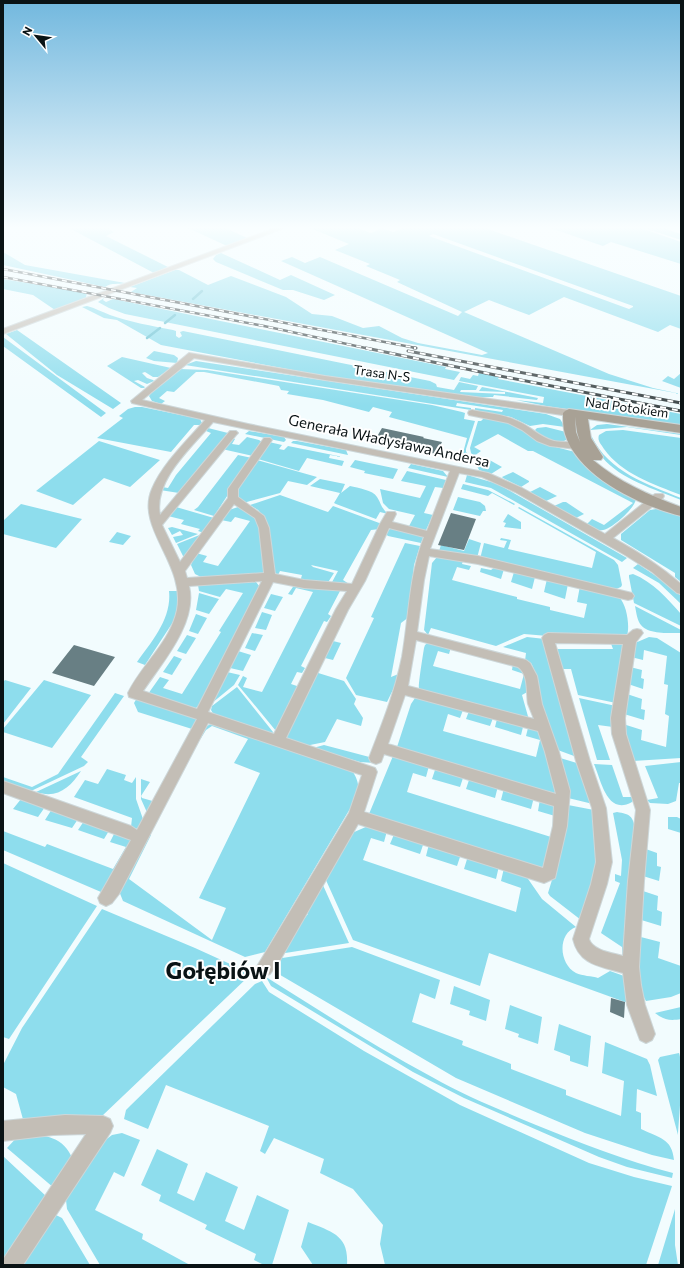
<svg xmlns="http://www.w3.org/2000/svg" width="684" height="1268" viewBox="0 0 684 1268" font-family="Commissioner,sans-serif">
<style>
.green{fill:#8edded;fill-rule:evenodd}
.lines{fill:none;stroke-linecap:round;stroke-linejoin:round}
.stream{stroke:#61bed0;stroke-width:2.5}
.building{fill:#687f84}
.minor-casing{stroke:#cdd7d9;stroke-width:2}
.secondary-casing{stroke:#cdd7d9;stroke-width:2}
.minor{fill:#c3beb6;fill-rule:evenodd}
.secondary{fill:#a8a195;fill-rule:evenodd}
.rail-far1-casing{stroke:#40494b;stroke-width:2.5}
.rail-casing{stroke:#40494b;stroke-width:3}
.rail-far1{stroke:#fff;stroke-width:1.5;stroke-dasharray:5;stroke-linecap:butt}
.rail{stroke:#fff;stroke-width:2;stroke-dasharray:6;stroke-linecap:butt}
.labels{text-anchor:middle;stroke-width:4;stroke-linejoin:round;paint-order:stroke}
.far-street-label{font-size:13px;fill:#0a1315;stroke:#fff}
.street-label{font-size:15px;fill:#0a1315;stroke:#fff}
.near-district-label{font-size:23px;font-weight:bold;fill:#0a1315;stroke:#fff}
</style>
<rect width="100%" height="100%" fill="#f2fcfe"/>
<path class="green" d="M69,228H107L114,232L106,236L168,267L154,273Z
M188,228H226L247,238L227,246Z
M310,228H358L371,233L382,228L393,232L403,228H485L681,296V329L670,325L658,332L564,297L529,315L489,300L464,312L609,374L653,388L681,394L131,292L137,288L130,287L175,270H179L208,285L231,276L286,297L312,314L332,316L363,328L379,326L402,338L418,343L482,355L488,353L281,261L292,257L305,263L320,257L458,316L462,312L397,282L400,280L366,266L370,264L335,250L349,244ZM433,234L633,306V307L629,309L429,236Z
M550,228H641L681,242V264L611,242L603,246Z
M644,228H663L681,234V240Z
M3,252L25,265L125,283C118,285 112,282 105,287L3,265Z
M221,253L280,280L291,275L335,295L324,300L293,290H283L216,262L213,259L216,255Z
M3,279L87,293L86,297L92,296L55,310L33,295L3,289Z
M104,298L103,300L106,302L113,299L446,367L445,369L460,372L454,380L125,314L109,308L98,302Z
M87,306C95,308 102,312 110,315C130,322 152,326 173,330L176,331V336L179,338L182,336L180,332L183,331L430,381L436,384L437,387L454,390L459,382L478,386L476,390H461L460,392L505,394V392L479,391L482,387L538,398L537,400L494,395L493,397H471L319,375L161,345L117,320L104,318L82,307Z
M17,330L121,403L113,409L57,375L6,334Z
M3,337L106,413L101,417L3,346Z
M154,351L174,355L178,358L177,363L154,361L146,358Z
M122,357L171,368L158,377H153L145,372L142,373L147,378L153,380L154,381L147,384L138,380L134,381L145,387L144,388H141L107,366Z
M196,361L546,414L560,419L565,427L543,424L530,426L511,417L475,411V408L502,412L503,410L457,403L456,406L471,408V410L185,365Z
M180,369L207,370L432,405L462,412L465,413L464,419L475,421L466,449V452L472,458L466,463L460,462L461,458L467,459L468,456L463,453L467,438L389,417L392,412L373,407L369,412L323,400L287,394L289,391L281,390L279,386L204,372H196L174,392L167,391L159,398L165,401L161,404L152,401L149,396L152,392Z
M479,373L499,377L498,379L681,414V426L546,406L516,400L543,403L544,397L459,381L461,377L470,379L473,375L478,376Z
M681,373V388L662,381L668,376L674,379Z
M135,407H142L200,419L202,423L200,425H194L171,452L97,438L123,418L119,416L128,409Z
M484,418L506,421L519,427L544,444L575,452L636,499C635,508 612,529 603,530C597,531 592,528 588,526L587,524L592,519L604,525L633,503L533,451H528L498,434L474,447L481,451L474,456L471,453L470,448L478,421H481Z
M607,424L681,434V435L627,427L590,430L597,425Z
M546,427L566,432L567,439C558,447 542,438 535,430L537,428Z
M208,428L228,433L179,493L160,490L162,487L168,488L176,475L211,433L206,431Z
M623,430L681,438V495C653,484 622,474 604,449C601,444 597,441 599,435L606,431Z
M249,431L284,437L286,440L284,442L245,434Z
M589,435L592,437C609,472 647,484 681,498V500C655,489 621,480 602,457C597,450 594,442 589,435Z
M247,437L259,440L262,442L253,456L222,449L231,438L235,439L232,444L239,445Z
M99,441L160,460L130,487L104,478L73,505L36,491Z
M293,441H297L346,450L348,455L291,443Z
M269,442L282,445L279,449L284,450L288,446L343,457L330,455L329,458L344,461L342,466L307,458L299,471L258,459Z
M238,455L252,458L214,516L194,510L198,507Z
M486,458L502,467L491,474L479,470L477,466Z
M257,460L317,477L307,485L288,481L280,493L243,503L236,496V489Z
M355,460L398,469L393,479L364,473L365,471L350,467Z
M411,464L443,471L448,477L408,468Z
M407,471L446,480L443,488L435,487L424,513L433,515L426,530L408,528L415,515L389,509L383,503L380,489L420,498L426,486L401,481Z
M513,472L529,481V482L521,487L503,478L502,477Z
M467,475L498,484L627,558L622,562L491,488L465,482Z
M320,479L345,484L341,493L350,486C358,488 373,490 377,497C382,505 380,506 388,514L380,512L376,519L336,504L334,503L340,493L310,486Z
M463,484L488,490L515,504L514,505L492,493L488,496L461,489Z
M540,487L557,496L546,501L530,492Z
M280,495L325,511L328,512L333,506L382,524L380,529L371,530L343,580L349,584H331L338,571L311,565L313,567L334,573L327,584L300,582L302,575L280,571L278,575L275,573L265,519L258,510L250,505Z
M458,497L480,502L485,506L486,511H483L480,516L453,510Z
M563,502H566L584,514L576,518L554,506Z
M21,504L82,519L56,548L3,534V521Z
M176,507L214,518L204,533L198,531L200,529L181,524L184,520L168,516Z
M238,507L246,509L259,522L267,571L261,576L201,577L195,574L191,565L196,553L207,556L203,562L218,566L250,521L235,517L231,522L221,520L229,510Z
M519,507L614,560L618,565L622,585L621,587L616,589L480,559L484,543L504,548L507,541L500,540L501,538L511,540L508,549L592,568L596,552L518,508Z
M656,509H663L681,514V582L675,577V573L621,540V534L650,510Z
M508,514L521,522V529L504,527L506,523L503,522Z
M172,527L198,534L176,543L173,537L183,535L180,531L172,535L168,528Z
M391,528L424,535L421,543L388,536L385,533Z
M117,532L131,536L123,545L109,542Z
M202,534L185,560L177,544Z
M469,539L481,543L477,558L439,551L441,545L464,551Z
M405,543L420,546L414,565L409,617L401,623L391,677L401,673L387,702L356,695L346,678L374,618L371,617Z
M437,557L463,561L462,564L471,566L469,570L457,567L452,580L517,597V599L550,607V610L584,618L587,604L577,602L580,586L619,597C627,605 630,626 627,636L547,633L548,636L524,634L496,646L431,628L428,635L424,630L432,563Z
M638,564L665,582L681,596V604L659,583L633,568Z
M495,567L504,569L501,579L480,572L481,568L491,570Z
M514,572L535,577L532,589L511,582Z
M633,574C653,582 667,598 681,614V626L634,603L629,577V575Z
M547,579L568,584L565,599L544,592Z
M203,582H256L260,587L199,706L194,709L148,694L160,677L169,680L163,688L182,694L221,632L219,631L243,593L226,589L220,597L199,591L198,585Z
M295,584L340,590V591L328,614L331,616L327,622L324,621L301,666L305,668L302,673L297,672L291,684L300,687L276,731L238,685L243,676L247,678L243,687L262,692L313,592L296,588L292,595L288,594Z
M169,591H178L177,611L173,622L145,665L137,662C152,641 172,618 169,591Z
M199,593L219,599L209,614L196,610Z
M271,594L283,597L275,611L264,608Z
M635,606L681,630V633C669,633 645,635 639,622C637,618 636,611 635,606Z
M262,612L272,615L266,630L255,628Z
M196,614L207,618L198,634L189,631Z
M252,633L263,635L255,651L245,648Z
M187,635L196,638L186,654L177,651Z
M527,637L545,639L577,754L574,756L555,749L543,715L533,667L531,663L525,661L526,653L503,647Z
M649,637L657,638L681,653V758L633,761L623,724L642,730L641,740L666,747L669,716L665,714L668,685L664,684L667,656L644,650L643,660L631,657L635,643Z
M333,641L341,643L333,660L325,658Z
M610,641H626L616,703L578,695L571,669H560L554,649H613Z
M429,642L451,647L449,654L438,651L433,666L520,689L524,674L512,670L513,663L522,667L529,691L522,695L529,720L419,689C418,685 423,655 424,648L425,645Z
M238,651L251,655L243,671L230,668Z
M174,656L182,659L172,675L163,672Z
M630,667L642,670L641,678L644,679L643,689L628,684Z
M227,672L240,675L234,685L212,703Z
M315,672L344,681L356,699L354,704L363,718L361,726L337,719L325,742L305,746L288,739L286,736Z
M5,680L31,688L3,724V682Z
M44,680L91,695L52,748L3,732V729Z
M237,687L273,732L272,734L214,715L211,710L212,706Z
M115,693L124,696L81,757L88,762L84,766L31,791L3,781V777L32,787L58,774Z
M627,694L642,699L641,709L645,710L644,720L624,714Z
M137,698L198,718L192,737L188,735L192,729L138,712L134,703Z
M415,698L463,710L460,718L448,714L443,731L536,757L540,740L526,736L528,728L540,732L560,794H554L400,748L397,747L398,744L411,704Z
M579,698L616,706L613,727L598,725L610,760H597Z
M469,711L493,718L490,726L466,719Z
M497,719L523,727L521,735L495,727Z
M212,723L353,772C362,787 358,793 351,807L265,952L245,957L123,901L119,891L149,834L151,835L129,879L212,940L226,908L199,898L260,773L234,763L248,739L212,726L206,730L201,738L198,737L204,728Z
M324,745L377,759L374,763L360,762L313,748Z
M393,756L429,766L426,777L413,773L407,792L551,837L555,816L538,811L540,799C545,800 555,801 557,807C561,816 551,866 544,872L539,871L371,817L369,814Z
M557,757L580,764L593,804L568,798Z
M681,762V783H679L676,801L668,804L650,803L647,800L658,798L645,766Z
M594,764L612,765L623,797H635L632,802C607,816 601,780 594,764Z
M436,767L464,775L460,787L432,779Z
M107,769L126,775L124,780L132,783L136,777V799L144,822L142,830L131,827L132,818L74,797L85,780L98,784Z
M81,771C70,788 57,799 36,792Z
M470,777L498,786L495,798L466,789Z
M141,779L150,782L141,796L142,798L156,802L149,817L141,799Z
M504,788L534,797L531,809L501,800Z
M21,799L45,807L38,817L13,809Z
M568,805L594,810L600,857L581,920L550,896L548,893L559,857Z
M52,809L78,819L72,828L45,820Z
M617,812C630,814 633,816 635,829L623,962L622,947L601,933L620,883L615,881V874L621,876L622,860L613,813Z
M668,817H677L681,819V833L668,829Z
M84,821L110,829L104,839L78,830Z
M368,826L387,831L384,842L371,838L363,860L516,912L521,888L501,881L504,868L526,876L542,899L576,927C557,934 559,964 576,973C582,976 592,976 598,978L610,971L624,976L629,1001L625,1002L489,953L480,986L353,940L325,878L352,833Z
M3,831L45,847L47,844L113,869L126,847L110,842L115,832L137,840L106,892H101L3,850Z
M395,832L424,842L420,854L390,844Z
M429,844L461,854L457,866L426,856Z
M643,848L657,853V866L661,867L659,881L643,876Z
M468,856L499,866L496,879L464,869Z
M3,863L97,906L9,1039L3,1037Z
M322,883L349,943L279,954L301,917L304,919L308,914L305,912Z
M640,890L658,896L657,910L662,912L661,926L638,919Z
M102,909L195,948L250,973L248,977L102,1116L24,1123L16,1094L3,1087V1065L22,1028Z
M637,936L660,942L658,958L681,966V993L671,997L646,1001L640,990Z
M352,947L440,980L435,999L420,993L412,1022L463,1041L462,1045L511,1064V1069L566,1090V1095L621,1116L624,1081L602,1073L605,1042L647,1059L650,1065L657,1096L637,1089L636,1111L641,1113V1129C659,1138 672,1138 674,1160L652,1155L585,1133L456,1078L270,969L276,959Z
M266,977C321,1011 375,1047 432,1077C465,1096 501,1110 536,1125C581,1143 626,1161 673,1173L672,1178L627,1167L599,1157L464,1098L413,1072L271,986Z
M262,981L269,992L364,1051L460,1105L589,1163L634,1177L672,1186L646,1265H385L380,1244L383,1225L353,1189L320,1173L324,1159L274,1138L265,1154L260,1151L269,1126L166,1085L148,1129L124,1119L126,1110L130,1106L255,984Z
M454,986L490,1000L486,1021L469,1015L470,1011L450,1004Z
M510,1005L542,1017L538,1044L518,1037L519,1034L505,1029Z
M681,1007V1019C670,1021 664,1020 655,1013Z
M559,1024L591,1036L588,1067L570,1061V1056L554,1050Z
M679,1053C684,1067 679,1117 678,1135L658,1060L660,1057Z
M122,1133L140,1140L124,1177L114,1172L95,1210L143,1234L142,1239L190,1265H100L67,1209L66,1200L104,1141L112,1135Z
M19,1135C42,1135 63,1134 73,1160L54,1188L7,1148Z
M157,1149L188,1164L177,1193L194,1201L206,1172L238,1187L225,1221L244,1230L257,1195L289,1210L272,1265H264L254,1260L256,1254L205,1229L207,1225L159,1201L161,1195L141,1185Z
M3,1156L47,1197L4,1265H3Z
M675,1209V1245L678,1265H658Z
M56,1215L62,1218L90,1265H23Z
M308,1222C332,1232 349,1235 347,1265H313L301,1247Z"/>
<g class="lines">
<path class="stream" d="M193,299L202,291
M165,323L175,315
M147,338L160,328"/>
</g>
<path class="building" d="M382,428L424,437L423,438L442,442L436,454L375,440Z
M451,513L476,519L464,550L438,545Z
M74,645L115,657L94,686L52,673Z
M611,998L625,1002L624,1018L610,1012Z"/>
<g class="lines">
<defs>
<path id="minor" d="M275,228H284L3,334V329Z
M189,353L325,376L569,410L573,413L569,416L325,380L194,358L142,400L248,424L488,473L522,488L605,534L655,494H663L664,496L663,498L613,538C637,551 660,566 681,584V594L677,593L652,572L625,555L515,492L482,477L459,473L430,549L478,556L628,592L632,593L634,596L632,599L628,600L478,564L429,556L424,580L417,632L526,660L530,663L537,676L542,704L559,752L570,791L567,826L555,878L544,883L358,824L279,962L270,974L264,976L258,974L256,968L267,950L349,813L362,775L208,723L119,894L112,903L106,906L100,903L98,898L131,840L3,793V781L131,826L137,830L197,719L129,697L128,693C142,664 170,643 177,610C186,564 135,528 152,489C163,463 187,441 205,420L132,403L131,401ZM213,422L450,471L427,531L392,522L396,514L395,512H387L380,524L352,584L304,580L275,574L269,528L264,516L238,497V489L272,440L270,438H264L228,489V498L180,562L162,525L236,435L238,433L236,431H230L160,515C153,480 193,446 213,422ZM234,504L255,518L259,528L264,573L187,578L185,571ZM389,528L424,537C409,575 409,617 402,657C395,692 382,724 369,758L371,762L376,764L381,762L384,754L554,806L553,826L543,868L364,812L377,772L375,768L286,738L348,610L365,581ZM262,581L197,709L143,691C162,663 198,622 189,586ZM273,582L304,588L347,591L336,609L274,734L208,712ZM416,640L518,667C529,675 526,692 528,704C530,709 532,714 534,719L408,686ZM405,695L538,731L545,752L556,794L388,744Z
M472,410C486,413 502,414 515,420C529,425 539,437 554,441C562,443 575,440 581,446L576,449L550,446L537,441L522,430L508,423L469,415L468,413L469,411Z
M637,629L641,630L643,633L636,642L625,718L626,734L650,810L644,881L639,967L641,985L645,1005L655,1034L652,1040L646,1043L640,1040L627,1005L623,973C600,966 579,965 573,939L591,884L596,862L592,808L576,761L542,638L544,635L548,633L627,635L633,630ZM555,643L623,644L611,718L612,734L636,810L628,881L623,956C613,953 593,951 589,939L607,884L612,862L606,808L590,761Z
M65,1115L103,1116L110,1119L113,1126L110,1133L23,1265H3L4,1258L86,1134L53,1135L3,1141V1121Z"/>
<path id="secondary" d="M569,409L681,425V433L588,419L591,438L603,457L601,460H593C619,482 649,495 681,507V516C641,506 578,477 565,434C563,428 563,420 563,413L565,411ZM575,417L577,432L580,442L576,432Z"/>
</defs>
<use href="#minor" class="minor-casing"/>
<use href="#secondary" class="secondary-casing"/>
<use href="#minor" class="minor"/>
<use href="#secondary" class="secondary"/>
<defs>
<path id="rail-far1" d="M3,269L416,348
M3,277L264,326L370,349"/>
<path id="rail" d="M366,348L495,375L681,411
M414,348H416
M408,351L681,403"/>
</defs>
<use href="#rail-far1" class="rail-far1-casing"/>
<use href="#rail" class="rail-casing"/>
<use href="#rail-far1" class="rail-far1"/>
<use href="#rail" class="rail"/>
</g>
<linearGradient id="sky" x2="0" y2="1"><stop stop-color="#72b8de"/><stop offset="0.56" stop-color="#f9feff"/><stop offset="1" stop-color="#f9feff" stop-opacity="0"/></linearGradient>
<rect width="684" height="406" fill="url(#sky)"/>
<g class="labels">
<g class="far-street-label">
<text transform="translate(382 373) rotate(8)" y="5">Trasa N-S</text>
<text transform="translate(627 407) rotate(8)" y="5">Nad Potokiem</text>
</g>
<g class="street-label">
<text transform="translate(389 441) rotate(12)" y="5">Generała Władysława Andersa</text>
</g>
<g class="near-district-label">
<text x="223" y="979">Gołębiów I</text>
</g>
</g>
<rect width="684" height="1268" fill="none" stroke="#0a1315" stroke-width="8"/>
<g transform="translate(36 36) rotate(299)" stroke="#ffffff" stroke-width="3" paint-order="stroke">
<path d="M0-3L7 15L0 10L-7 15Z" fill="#0a1315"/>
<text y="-6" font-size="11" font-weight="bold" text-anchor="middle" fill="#0a1315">N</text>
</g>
</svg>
